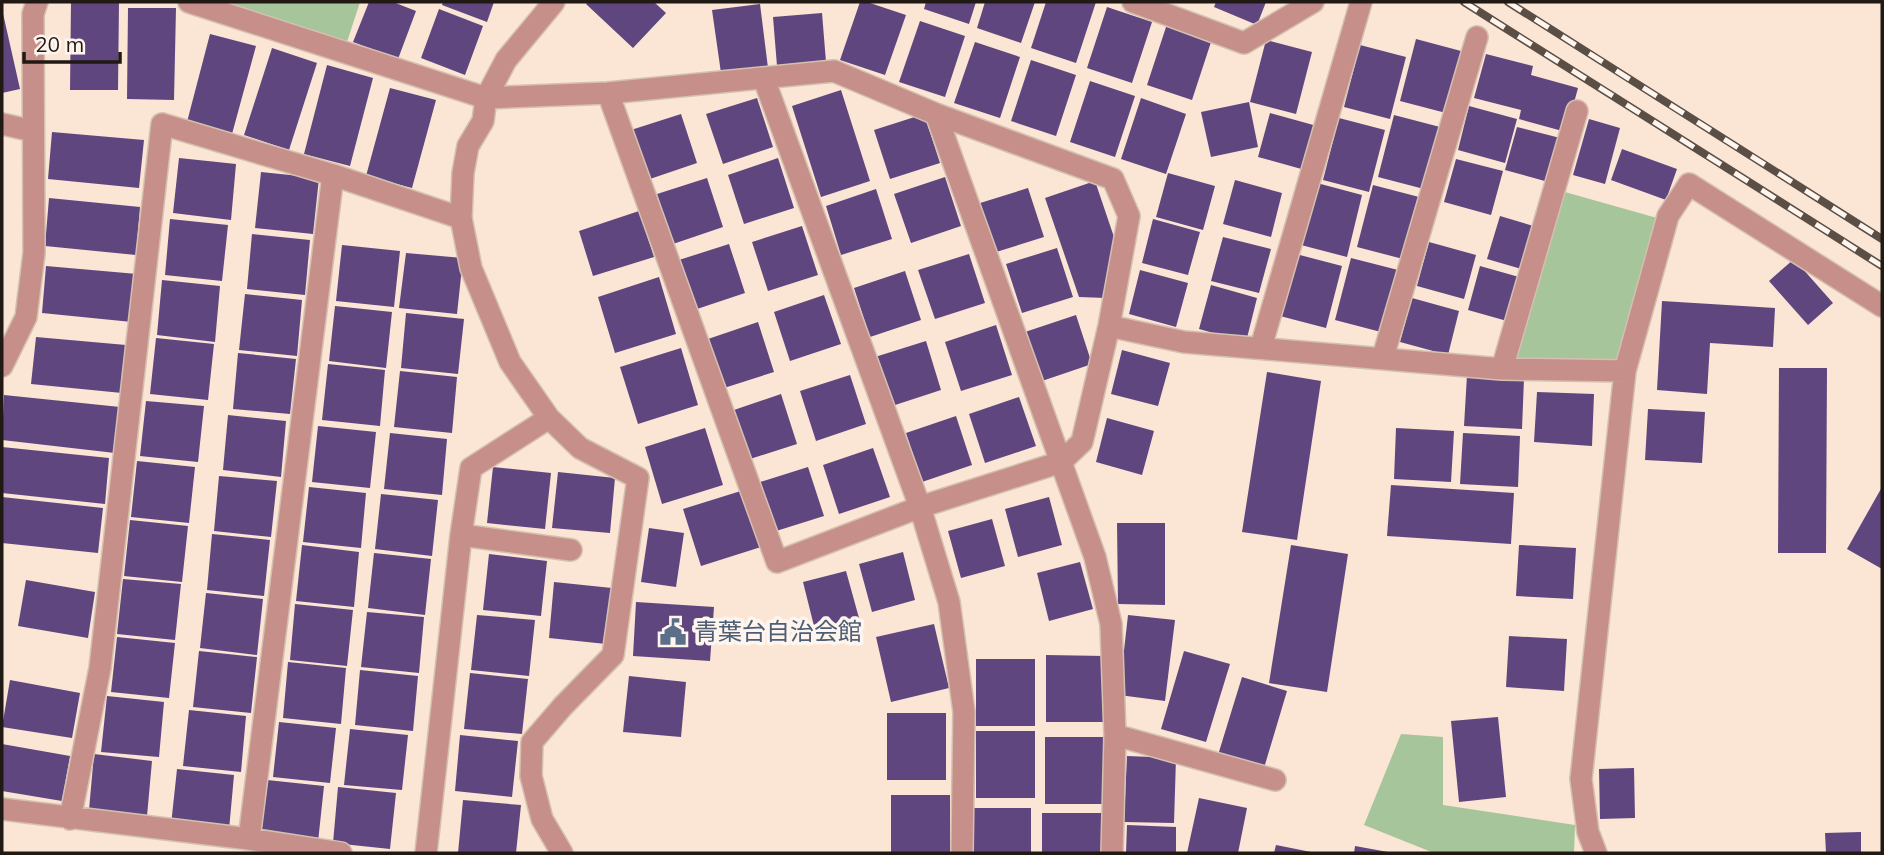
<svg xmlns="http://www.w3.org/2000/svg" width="1884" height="855" viewBox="0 0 1884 855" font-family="Mulish,'Noto Sans JP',sans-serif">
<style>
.green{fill:#a6c59a}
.building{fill:#60467e}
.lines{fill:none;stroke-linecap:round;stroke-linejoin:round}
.street-casing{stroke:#d4c0b1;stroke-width:24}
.street{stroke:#c78f89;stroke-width:21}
.rail-casing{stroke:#5a4e45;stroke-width:8}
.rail{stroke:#fef5ee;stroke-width:5;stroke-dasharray:16;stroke-linecap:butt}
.labels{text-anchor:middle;stroke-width:7;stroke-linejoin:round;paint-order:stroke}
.service-label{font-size:24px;fill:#4e5e75;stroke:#fef5ee;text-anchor:start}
</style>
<rect width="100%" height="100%" fill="#fbe5d4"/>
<path class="green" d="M226,2H360L347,42Z
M1565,192L1657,218L1621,364L1513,360Z
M1401,734L1443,737V805L1575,825L1574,853H1434L1364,825Z"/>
<path class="building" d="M71,2H119L118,90H70Z
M369,2H393L416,11L398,59L353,42Z
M443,2H494L487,22L442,5Z
M588,2H654L666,13L633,48L586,4Z
M860,2H867L906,15L885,75L840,60Z
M926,2H976L969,24L924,9Z
M985,2H1035L1021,43L977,28Z
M1046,2H1096L1076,63L1031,48Z
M1216,2H1266L1257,25L1214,7Z
M760,4L768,68L721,73L712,10Z
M1107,7L1152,22L1132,83L1087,68Z
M128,8H176L174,100L127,99Z
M2,9L20,89L2,93Z
M439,9L483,26L465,75L421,58Z
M822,13L826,62L777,66L773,17Z
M920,21L965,36L945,97L899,82Z
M1167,24L1212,39L1192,100L1147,85Z
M210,34L256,46L232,134L187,122Z
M1416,39L1461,51L1446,113L1400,101Z
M1266,40L1312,52L1296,114L1250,102Z
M975,42L1020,57L1000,118L954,103Z
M1360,45L1406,57L1390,119L1344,107Z
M272,48L317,63L289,150L244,135Z
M1486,54L1533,66L1531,75L1578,88L1566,132L1519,119L1521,110L1474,98Z
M1031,60L1076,75L1056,136L1011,121Z
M327,65L373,78L350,166L304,154Z
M1090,81L1135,96L1115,157L1070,142Z
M390,88L436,100L412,188L366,176Z
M841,90L870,181L821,197L792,106Z
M757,98L773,147L723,164L706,114Z
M1141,98L1186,114L1166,174L1121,159Z
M1249,102L1258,147L1211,157L1201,112Z
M1469,106L1517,119L1505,163L1458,150Z
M1270,113L1317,126L1305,170L1258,157Z
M681,114L697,163L647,180L631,130Z
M924,114L940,163L890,179L874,130Z
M1394,115L1440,127L1424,189L1378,177Z
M1339,118L1385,130L1369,192L1323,180Z
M1589,119L1620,128L1605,184L1573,175Z
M1517,127L1564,139L1552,183L1505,170Z
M52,132L144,140L139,188L48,179Z
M1622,149L1677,169L1666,200L1611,180Z
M179,158L236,164L231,220L173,213Z
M778,158L794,208L744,224L728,175Z
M1456,159L1503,171L1491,215L1444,202Z
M261,172L319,178L313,234L255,228Z
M1168,173L1215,186L1203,230L1156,217Z
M945,177L961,226L911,243L894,194Z
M707,178L723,227L673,244L657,194Z
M1235,180L1282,193L1271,237L1223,224Z
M1095,181L1115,240L1106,298L1079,297L1045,198Z
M1317,183L1362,195L1347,257L1301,245Z
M1373,185L1419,197L1403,259L1357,247Z
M1028,188L1044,237L993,253L977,204Z
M876,189L892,239L841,255L826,206Z
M49,198L140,207L136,255L45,246Z
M639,211L654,257L593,276L579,231Z
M1500,216L1537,227L1525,270L1487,259Z
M170,219L228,225L222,281L165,275Z
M1153,219L1200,232L1188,275L1142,263Z
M802,226L818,275L768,291L752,242Z
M252,234L310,240L305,295L247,289Z
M1223,237L1271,249L1259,293L1211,281Z
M1429,242L1476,255L1464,299L1417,286Z
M729,244L745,293L694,310L679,260Z
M342,245L400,251L394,307L336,301Z
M1057,248L1073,297L1022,313L1006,264Z
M406,253L463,258L457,314L399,308Z
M969,254L985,303L935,319L918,270Z
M1296,254L1342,266L1326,328L1280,316Z
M1351,258L1398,270L1381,332L1335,320Z
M1794,259L1833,303L1808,325L1769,281Z
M46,266L137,274L132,322L42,313Z
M1480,266L1519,277L1507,321L1468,310Z
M1140,270L1188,283L1176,327L1129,314Z
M905,271L921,320L870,337L854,288Z
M659,277L676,334L615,353L598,297Z
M162,280L220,286L215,342L157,335Z
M1211,285L1257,298L1246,342L1199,329Z
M245,294L302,300L297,356L239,350Z
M824,295L841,344L790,361L774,312Z
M1412,298L1459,311L1448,355L1400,342Z
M1662,301L1775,308L1773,347L1710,343L1707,394L1657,390Z
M335,306L392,312L386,368L329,361Z
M406,313L464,319L458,374L401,368Z
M1076,315L1092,364L1042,381L1025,332Z
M758,322L774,372L724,388L708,339Z
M996,325L1012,375L961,391L945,342Z
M36,337L126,345L122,393L31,384Z
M156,338L214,344L208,400L150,394Z
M926,341L941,390L892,406L875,357Z
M681,348L698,405L638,424L620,367Z
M1122,350L1170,363L1158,406L1111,394Z
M238,353L296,359L290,414L233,409Z
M328,364L385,370L380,426L322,420Z
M1779,368H1827L1826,553H1778Z
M400,371L457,377L452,433L394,427Z
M1267,372L1321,381L1297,540L1242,532Z
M850,375L866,424L816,441L800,391Z
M1467,375L1524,378L1522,429L1464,426Z
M1537,392L1594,394L1592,446L1534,442Z
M781,394L797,444L747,460L731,411Z
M4,395L120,407L115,453L2,440Z
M1019,397L1036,446L985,463L969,414Z
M146,401L204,406L198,462L140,456Z
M1648,409L1705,412L1702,463L1645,460Z
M228,415L286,421L281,477L223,470Z
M956,416L972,465L922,482L906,433Z
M1107,418L1154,431L1142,475L1096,462Z
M318,426L376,432L370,488L312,482Z
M705,428L723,485L662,504L645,447Z
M1396,428L1454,431L1451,482L1394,479Z
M390,433L447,439L442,495L384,489Z
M1463,433L1520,436L1518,487L1460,484Z
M2,447L109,458L105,504L2,493Z
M873,448L890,497L839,514L823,465Z
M137,461L195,467L189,523L131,517Z
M493,467L551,473L545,529L487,523Z
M808,467L824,516L773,532L757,483Z
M558,472L615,478L610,533L552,528Z
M219,476L277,481L271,537L214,531Z
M1391,485L1514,493L1511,544L1387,536Z
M309,487L366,493L361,548L303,542Z
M1882,487V569L1847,549Z
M744,490L761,547L701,566L683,509Z
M381,494L438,500L432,556L375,549Z
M2,497L103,508L98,553L2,543Z
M1049,497L1062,545L1018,557L1005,509Z
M992,519L1005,566L961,578L948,531Z
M130,520L188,526L182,582L124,576Z
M1117,523H1165V605L1118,604Z
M649,528L684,533L676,587L641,582Z
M212,534L270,540L264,596L207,590Z
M302,545L359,552L354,607L296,601Z
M1291,545L1348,554L1327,692L1269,683Z
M1519,545L1576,548L1573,599L1516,596Z
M903,552L915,600L872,612L859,564Z
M374,553L431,559L425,615L368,608Z
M489,554L547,561L541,616L483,610Z
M1080,562L1093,609L1049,621L1037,573Z
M846,571L859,618L815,630L803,582Z
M123,579L181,584L175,640L117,634Z
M26,580L95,592L88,638L18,626Z
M554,582L612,588L606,644L549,638Z
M206,593L263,599L257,655L200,648Z
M636,602L714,607L710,661L633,656Z
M295,604L353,610L347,666L290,660Z
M367,612L424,617L419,673L361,667Z
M477,615L535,620L529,676L471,670Z
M1128,615L1175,620L1165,701L1119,695Z
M934,624L949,688L891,702L876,637Z
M1509,636L1567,639L1564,691L1506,687Z
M117,637L175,643L169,698L111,692Z
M199,651L257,657L251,713L193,707Z
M1184,651L1230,664L1206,742L1161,729Z
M1046,655L1105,656V722H1046Z
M976,659H1035V726H976Z
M288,662L346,668L341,724L283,718Z
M360,670L418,676L413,731L355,725Z
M470,673L528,679L522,734L464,729Z
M629,676L686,682L681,737L623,732Z
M1242,677L1287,691L1264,768L1218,755Z
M10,680L80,693L72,738L2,727Z
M107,696L164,702L159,757L101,752Z
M189,710L246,716L241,772L183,766Z
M887,713H946V780H887Z
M1498,717L1506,797L1459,802L1451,721Z
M279,722L336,728L330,783L273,777Z
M350,729L408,735L402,790L344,785Z
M976,731H1035V798H976Z
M460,735L518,741L512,797L455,791Z
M1045,737H1104V804H1045Z
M2,744L70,756L62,801L2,791Z
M94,754L152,761L147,816L89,810Z
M1127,756L1176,758L1174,823L1124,822Z
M1634,768L1635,818L1600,819L1599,769Z
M177,769L234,775L229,830L171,825Z
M267,780L324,786L318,842L261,836Z
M338,787L396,793L390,849L333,843Z
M891,795H950V853H891Z
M1199,798L1247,808L1238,853H1187Z
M463,800L521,805L516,853H458Z
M972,808H1031V853H972Z
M1042,813H1102V853H1042Z
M1127,825L1176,827V853H1126Z
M1861,832V853H1826L1825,833Z
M1276,845L1311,852V853H1274Z
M1355,846L1388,852V853H1354Z"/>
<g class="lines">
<defs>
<path id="street" d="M189,2L486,98L608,93L834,71L936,114L1113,179L1129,216L1109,326L1082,442L1061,462L920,507L777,562L608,93
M1133,2L1244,43L1313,2
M764,79L920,507L949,602L964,712L962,853
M936,114L1095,557L1111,624L1115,735L1112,853
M2,124L33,131
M461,218L463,173L468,146L483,121L486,98L506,60L554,2
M1109,326L1184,342L1502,369L1625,371
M1261,347L1361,2
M1383,357L1477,37
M2,366L26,317L34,253L33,14L37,2
M1502,369L1577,111
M549,418L580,448L638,478L613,655L563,706L532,742L531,776L542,819L562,853
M461,535L571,550
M1115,735L1275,780
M2,809L249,839L341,853
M70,819L100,668L162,124L333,175L461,218L471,268L510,362L549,418L471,468L461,535L426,853
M249,839L333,175
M1596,853L1588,832L1581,779L1625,371L1668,216L1689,184L1882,306"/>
</defs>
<use href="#street" class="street-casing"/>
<use href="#street" class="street"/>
<defs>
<path id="rail" d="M1464,2L1882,266
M1508,2L1882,239"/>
</defs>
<use href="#rail" class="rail-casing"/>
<use href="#rail" class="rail"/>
</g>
<defs>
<symbol id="civic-bare" viewBox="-9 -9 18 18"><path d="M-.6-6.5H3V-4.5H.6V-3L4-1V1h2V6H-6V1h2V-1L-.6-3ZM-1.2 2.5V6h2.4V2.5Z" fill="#5c6f8a" stroke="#fef5ee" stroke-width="2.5" paint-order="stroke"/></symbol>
</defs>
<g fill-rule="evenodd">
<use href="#civic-bare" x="654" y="613" width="38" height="38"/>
</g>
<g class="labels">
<g class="service-label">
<text x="694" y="640">青葉台自治会館</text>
</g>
</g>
<rect width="1884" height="855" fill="none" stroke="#211913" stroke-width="7"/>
<path d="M24 52v10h96v-10" fill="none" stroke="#211913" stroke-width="3.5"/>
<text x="35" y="52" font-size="21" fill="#211913" stroke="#fef5ee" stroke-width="5" paint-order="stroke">20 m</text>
</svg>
